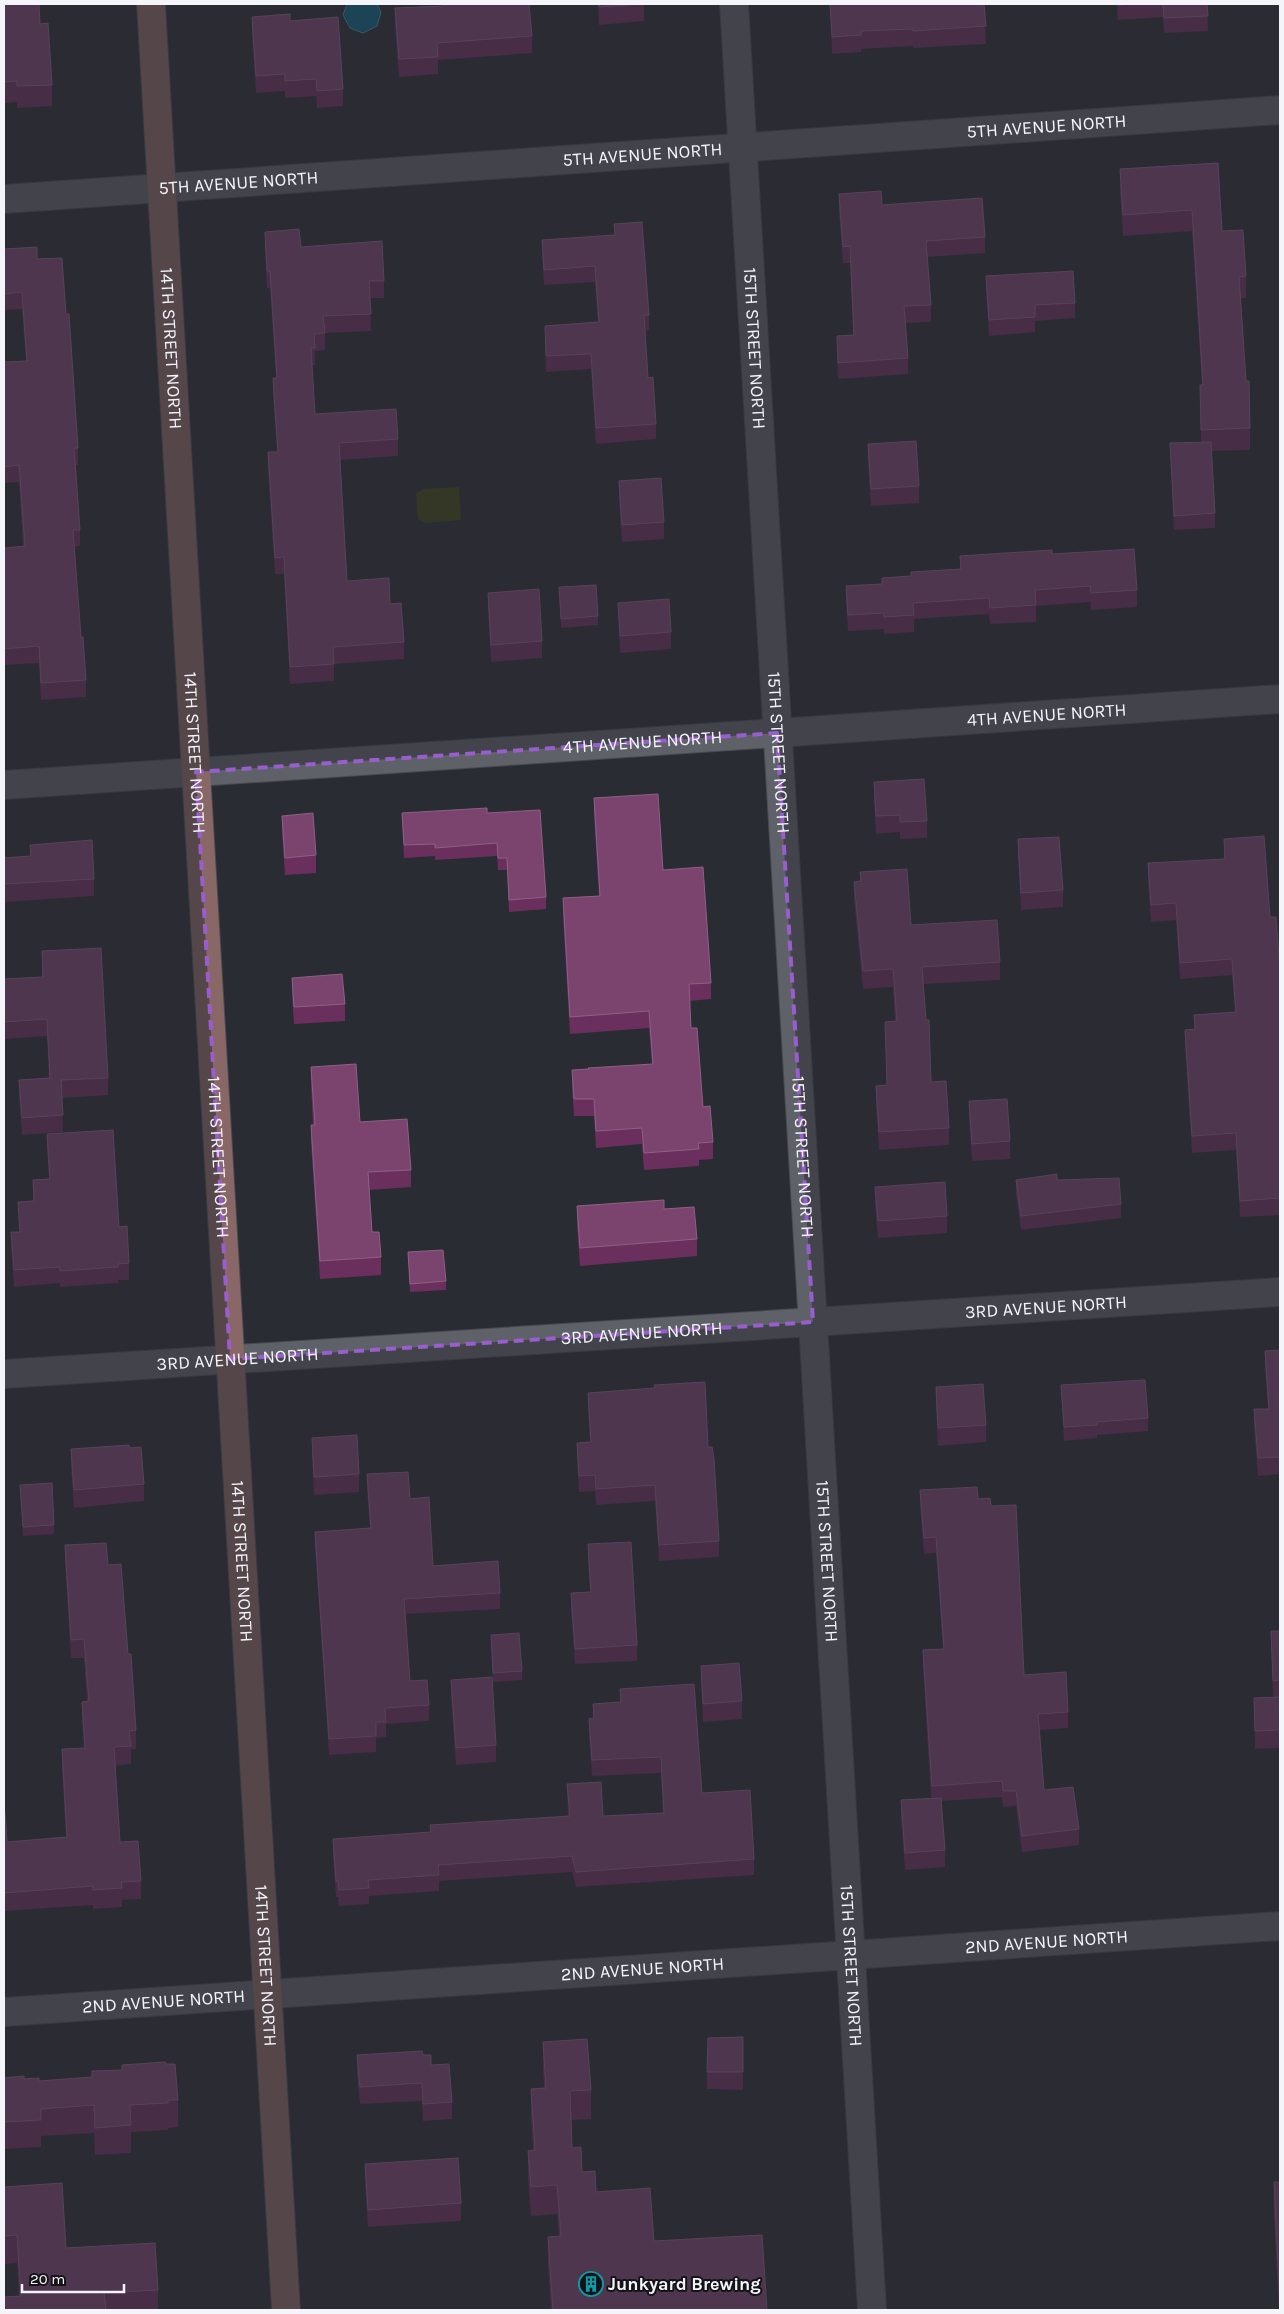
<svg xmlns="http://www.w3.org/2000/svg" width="1284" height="2314" viewBox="0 0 1284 2314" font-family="Karla,sans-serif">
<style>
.green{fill:#414417}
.water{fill:#0d5f82;stroke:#528ca6}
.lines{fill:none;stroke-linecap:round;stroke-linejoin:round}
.street-casing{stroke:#494a51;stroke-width:30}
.secondary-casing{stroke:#494a51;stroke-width:30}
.street{stroke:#5f6169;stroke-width:28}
.secondary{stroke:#8a6767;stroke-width:28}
.wall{fill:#6b2f5e}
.building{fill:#7a446f;stroke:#8d6084}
.marked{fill:none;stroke:#995ece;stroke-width:4;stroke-dasharray:10 6;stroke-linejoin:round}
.labels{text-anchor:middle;stroke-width:4;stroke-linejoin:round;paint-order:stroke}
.street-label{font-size:18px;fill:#f3f5fa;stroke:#141418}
.poi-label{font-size:18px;font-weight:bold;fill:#f3f5fa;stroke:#141418;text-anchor:start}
</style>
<rect width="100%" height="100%" fill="#2a2c33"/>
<path class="green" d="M459,487L461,520L425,523L418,519L416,494L423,489Z"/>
<path class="water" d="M347,4H377L381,12L377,26L363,33L350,28L343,15Z"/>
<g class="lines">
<defs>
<g id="street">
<path id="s1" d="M734,4L872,2310"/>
<path id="s2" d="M4,199L1280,110"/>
<path id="s3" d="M4,785L1280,699"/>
<path id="s4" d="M4,1374L1280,1292"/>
<path id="s5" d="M4,2012L1280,1926"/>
</g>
<g id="secondary">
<path id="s6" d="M151,4L286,2310"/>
</g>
</defs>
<use href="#street" class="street-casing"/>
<use href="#secondary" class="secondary-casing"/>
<use href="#street" class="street"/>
<use href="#secondary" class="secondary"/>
</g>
<path class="wall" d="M4,4L40,24L52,85V106L17,108V102L4,103Z
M598,4H644V21L599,25Z
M830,4H984L986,44L913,48V46L861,49V52L832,54Z
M1117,4H1211V5H1207L1208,31L1164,33L1163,17L1118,20Z
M395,8L532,36V53L438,60V74L399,77L395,26Z
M252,17L290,21L343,89V106L317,108L316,96L285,98V91L256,93L252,34Z
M1218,163L1222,231L1246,276V298H1241L1246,381L1250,428V450L1211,451L1215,513V528L1174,530L1170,443L1201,442L1200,385H1202L1192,231L1123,236L1120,191V169Z
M839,194L882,205L985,237V253L927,257L931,305V322L906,323L908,358V374L838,379L837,353V336L853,335L850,263H843L839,211Z
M614,224L649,315V330L645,331L648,378L656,424V439L596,444L591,369L546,372L545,342V326L598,322L595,282L544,285L542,255V240L614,235Z
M265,232L384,281V298H370L371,331L325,333V350L315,351V365H312L315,414L398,439V456L340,460L347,581L390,604L404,642V659L334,664V681L290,684L284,574H275L268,469V452H277L273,395V378H276L270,288H267L265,249Z
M4,249L37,259L66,314L78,448V465H76L80,530V546L74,547L81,637L86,680V697L41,700L39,663L4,665V548L23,546L19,482L4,483V362L26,361L22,309L4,310Z
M986,276L1075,303V318L1035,321V332L989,336L986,291Z
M868,444L919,486V503L871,506L868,462Z
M619,481L664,522V539L622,542L619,498Z
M1052,554L1137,590V607L1091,610L1090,602L1036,606V622L990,624L989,614L914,619V632L884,634V629L848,631L846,603V586L882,584V578L911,576L960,569V556Z
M559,587L598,616V625L561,628Z
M488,593L542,641V658L491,662L488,610Z
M618,603L671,632V649L620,653Z
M874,782L927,821V838L900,839V832L876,834L874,799Z
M594,798L663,870L711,983V999L689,1001L691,1028L703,1107L713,1142V1159L699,1160V1166L644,1170L642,1144L596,1148L594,1116H574L572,1087V1070L652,1064L649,1028L570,1034L563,915V898L599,896L594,815Z
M402,813H487L546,897V909L509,912L507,870H498L497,856L435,860V856L404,858Z
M282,816L316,855V873L285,875L282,833Z
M1018,839L1063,890V907L1021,910L1018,857Z
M1224,839L1270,917L1280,969V1215L1240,1217L1236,1150L1192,1153L1185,1047V1030L1194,1029V1015L1235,1012L1232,975L1180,979L1176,920L1151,922L1148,880V863L1224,859Z
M30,845L94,879V896L4,902V858L30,856Z
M860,872L911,925L1000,962V980L923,984L931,1082L949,1128V1145L879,1150L876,1103V1086L887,1085L885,1022L895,1021L893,987L863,989L854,899V882L860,881Z
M42,951L108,1078V1095L62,1098L63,1132L22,1135L19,1097V1080L49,1078L47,1036L4,1039V979L42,977Z
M292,978L345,1004V1021L294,1024L292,995Z
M311,1067L360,1122L411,1170V1187L369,1190L372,1232L381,1257V1275L320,1279L311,1142V1125H313L311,1084Z
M969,1101L1010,1141V1159L972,1161L969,1119Z
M47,1134L119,1227L129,1263V1280H118V1283L60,1287V1283L14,1287L11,1248V1232H19L18,1202L33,1201V1180L49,1179L47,1151Z
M1016,1180H1057L1121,1204V1218L1021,1230L1016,1194Z
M875,1187L947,1216V1233L878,1238L875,1205Z
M577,1206L664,1209L697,1239V1256L580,1266L577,1224Z
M408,1252L446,1281V1290L410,1292Z
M1280,1350V1474L1258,1476L1254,1427V1409H1268L1265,1368V1351Z
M1061,1385L1148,1418V1431L1097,1435V1438L1064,1441Z
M936,1387L986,1425V1442L938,1446L936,1405Z
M588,1393L708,1447L719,1541V1557L659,1561L655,1501L596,1505L595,1491L579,1492L577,1459V1443L590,1442L588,1409Z
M312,1438L359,1474V1492L314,1495L312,1455Z
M130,1448L144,1484V1501L74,1508L71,1467V1449Z
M367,1474L410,1499L433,1566L500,1593V1609L406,1614L410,1681L429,1705V1721L386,1724V1737L376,1738V1752L329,1755L315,1547V1532L370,1528L367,1490Z
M20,1485L54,1525V1534L23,1536Z
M920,1490L978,1499L991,1506L1024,1675L1068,1712V1728L1040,1730L1044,1790L1079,1829V1845L1022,1852L1016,1806L1003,1807L1002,1797L941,1801L945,1850V1867L905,1870L901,1818V1800L931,1798L923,1666V1650L943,1649L936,1553L924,1554L920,1506Z
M588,1544L637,1645V1661L575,1664L571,1609V1593L590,1592L588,1560Z
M65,1545L108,1565L128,1654L136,1730V1749H131V1764L115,1766L120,1842L141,1881V1899L122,1900V1907L93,1909V1905L4,1911V1812L7,1842L66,1837L62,1768V1749L84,1748L82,1720V1702L87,1701L84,1658H71L65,1564Z
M1271,1631H1280V1697H1273Z
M491,1635L522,1671V1680L493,1682Z
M701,1666L742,1701V1719L703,1722L701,1683Z
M451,1680L496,1745V1762L456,1765L451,1696Z
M620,1689L754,1859V1875L576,1887L572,1872L439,1881V1891L369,1896V1904L339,1906L338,1897H336L333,1855V1839L430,1832V1825L568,1817L567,1784L603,1816L663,1813L661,1773L592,1776L589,1735V1719H593V1704L620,1702Z
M1280,1697V1748L1255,1749L1254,1698Z
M743,2037V2090L707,2089V2072Z
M543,2042L591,2090V2119L571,2120L572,2148L582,2172L596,2192L654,2241L767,2310H551L548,2266V2237L559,2236L557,2214L531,2216L528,2179V2151L533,2150L531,2118V2089L544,2088L543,2071Z
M357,2055H423L431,2065L452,2102V2119L423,2121L422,2101L360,2104L357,2073Z
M166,2064L178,2100V2127L168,2128V2130L131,2132V2153L95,2155L94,2133L41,2136V2147L4,2149V2078L39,2081L92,2077L122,2070Z
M365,2164L461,2203V2221L368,2227L365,2182Z
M1274,2182L1280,2310H1279L1274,2215Z
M4,2187L66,2248L158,2290V2310H4L19,2296L17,2263L4,2264Z"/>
<path class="building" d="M4,4H39L40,24L48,23L52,85L17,86V81L4,82Z
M444,4H529L532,36L437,43L438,57L399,59L395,8L444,6Z
M599,4H644L599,7Z
M830,4H984L986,26L913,31V29L861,31V35L832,37Z
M1118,4H1135L1118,5Z
M1163,4H1207L1208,16L1164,18Z
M290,14V21L338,17L343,89L317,91L316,79L285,81V74L256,76L252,17Z
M1218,163L1222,231L1243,230L1246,276L1239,277L1246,381H1249L1250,428L1201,430L1200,385H1203L1192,210L1123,215L1120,169Z
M881,191L882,205L982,198L985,237L926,241L931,305L904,306L908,358L838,363L837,336L854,335L850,246L843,247L839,194Z
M642,222L649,315H644L648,378L653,377L656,424L596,428L591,354L546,356L545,326L599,322L595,266L544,270L542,240L615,235L614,224Z
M299,229L301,247L382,241L384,281H369L371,314L323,316L325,333L314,334L315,348H311L315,414L396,409L398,439L339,443L347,581L389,578L390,604L401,603L404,642L333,647L334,664L290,667L284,557L275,558L268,452H278L273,378H277L270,271H267L265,232Z
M37,247V259L62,258L66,314H69L78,448H74L80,530H73L81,637H83L86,680L41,683L39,646L4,649V548L25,546L19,465L4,467V362L27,361L22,292L4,294V249Z
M1073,271L1075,303L1035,305V317L989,320L986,276Z
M916,441L919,486L871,489L868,444Z
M1211,442L1215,513L1174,516L1170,443Z
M661,478L664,522L622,525L619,481Z
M1134,549L1137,590L1091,593L1090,586L1035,590L1036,605L990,608L989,598L913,603L914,615L884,617V613L848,615L846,586L882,584V578L911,576V572L961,569L960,556L1052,550V554Z
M596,585L598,616L561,619L559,587Z
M539,589L542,641L491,645L488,593Z
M669,599L671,632L620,636L618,603Z
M924,779L927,821L900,822V815L876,816L874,782Z
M658,794L663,870L703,867L711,983L689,984L691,1028H697L703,1107L710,1106L713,1142L698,1143L699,1149L644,1153L642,1128L596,1131L594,1099H574L572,1070L589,1069L588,1068L653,1064L649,1011L570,1017L563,898L600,896L594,798Z
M487,808V813L540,810L546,897L509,900L507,858H498L497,843L435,848V844L404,845L402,813Z
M313,813L316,855L285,858L282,816Z
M1264,836L1270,917H1276L1280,969V1198L1240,1201L1236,1133L1192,1136L1185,1030L1195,1029L1194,1015L1236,1012L1232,959L1180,963L1176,903L1151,905L1148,863L1225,859L1224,839Z
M1059,837L1063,890L1021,893L1018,839Z
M92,840L94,879L4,884V858L31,856L30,845Z
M907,869L911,925L997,920L1000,962L922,967L926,1020H929L931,1082L946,1081L949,1128L879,1132L876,1086L887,1085L885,1022L897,1021L893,969L863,971L854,882L861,881L860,872Z
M101,948L108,1078L61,1080L63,1115L22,1118L19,1080L50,1078L47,1019L4,1022V979L43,977L42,951Z
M342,974L345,1004L294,1007L292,978Z
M356,1064L360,1122L407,1119L411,1170L368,1172L372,1232H379L381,1257L320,1261L311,1125H315L311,1067Z
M1007,1099L1010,1141L972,1144L969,1101Z
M113,1130L119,1227L127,1226L129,1263L118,1264V1267L60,1271V1267L14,1270L11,1232H20L18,1202L34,1201L33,1180L50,1179L47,1134Z
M1057,1174V1180L1119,1178L1121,1204L1021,1216L1016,1180Z
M945,1182L947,1216L878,1221L875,1187Z
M664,1200V1209L694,1207L697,1239L580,1248L577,1206Z
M443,1250L446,1281L410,1284L408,1252Z
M1280,1350V1457L1258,1458L1254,1409H1269L1265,1351Z
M1145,1380L1148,1418L1097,1422V1425L1064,1427L1061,1385Z
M705,1382L708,1447H712L714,1458L719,1541L659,1545L655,1485L596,1489L595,1475L579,1476L577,1443L591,1442L588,1393L655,1388L654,1385Z
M983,1384L986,1425L938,1428L936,1387Z
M357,1435L359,1474L314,1477L312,1438Z
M129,1445L130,1448L141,1447L144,1484L74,1490L71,1449Z
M408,1472L410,1499L429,1497L433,1566L498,1561L500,1593L404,1599L410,1681L427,1680L429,1705L385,1708L386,1722H376V1736L329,1739L315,1532L371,1528L367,1474Z
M52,1483L54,1525L23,1527L20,1485Z
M977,1487L978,1499L990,1498L991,1506L1016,1505L1024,1675L1066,1672L1068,1712L1038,1714L1044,1790L1073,1787L1079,1829L1022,1836L1016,1791H1003L1002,1781L932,1786L923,1650L944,1649L936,1537L924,1538L920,1490Z
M631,1542L637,1645L575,1649L571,1593L591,1592L588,1544Z
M106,1543L108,1565L121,1564L128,1654H131L136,1730L129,1731L131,1746L114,1747L120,1842L138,1841L141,1881L121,1882L122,1888L93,1890V1886L4,1893V1812H5L7,1842L67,1837L62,1749L85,1748L82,1702L89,1701L84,1639L71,1640L65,1545Z
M1271,1631H1280V1680L1273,1681Z
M519,1633L522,1671L493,1673L491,1635Z
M739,1663L742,1701L703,1704L701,1666Z
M492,1677L496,1745L456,1748L451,1680Z
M694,1684L702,1793L750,1790L754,1859L576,1872L572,1856L438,1865L439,1875L368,1880L369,1888L339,1890L338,1881H336L333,1839L431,1832L430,1825L570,1816L567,1784L601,1782L603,1816L664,1813L661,1757L592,1760L589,1719L594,1718L593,1704L621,1702L620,1689Z
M1280,1697V1730L1255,1731L1254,1698Z
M941,1798L945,1850L905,1853L901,1800Z
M743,2037V2072H707L708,2038Z
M587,2039L591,2090L570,2091L572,2148L581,2147L582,2172L595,2171L596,2192L650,2188L654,2241L762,2235L767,2310H553L548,2237L561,2236L557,2185L531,2187L528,2151L535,2150L531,2089L546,2088L543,2042Z
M422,2051L423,2055H431V2065L449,2064L452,2102L423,2104L422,2083L360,2087L357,2055Z
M165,2062L166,2064H175L178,2100H168V2103L130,2105L131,2125L95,2128L94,2105L41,2109V2120L4,2122V2078L24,2076V2079L39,2078V2081L92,2077V2071L122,2070V2065Z
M458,2158L461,2203L368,2210L365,2164Z
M1274,2182H1280V2308Z
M62,2183L66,2248L155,2243L158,2290L104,2293L106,2310H4V2297L21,2296L17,2235L4,2236V2187Z"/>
<path d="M0 0H1284V2314H0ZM777,733L813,1322L230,1359L196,772Z" fill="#2a2c33" fill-opacity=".55" fill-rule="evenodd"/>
<path class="marked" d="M777,733L813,1322L230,1359L196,772Z"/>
<defs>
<symbol id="building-ring" viewBox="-11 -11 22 22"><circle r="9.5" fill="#141418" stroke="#0f9aa8" stroke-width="1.5"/><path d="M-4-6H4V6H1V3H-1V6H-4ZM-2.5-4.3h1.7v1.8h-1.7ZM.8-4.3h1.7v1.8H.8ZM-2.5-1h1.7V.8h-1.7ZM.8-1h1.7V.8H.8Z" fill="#0f9aa8"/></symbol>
</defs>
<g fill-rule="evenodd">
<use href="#building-ring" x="577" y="2270" width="28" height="28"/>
</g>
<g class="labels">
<g class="street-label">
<text dy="6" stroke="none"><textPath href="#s2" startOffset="1045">5TH AVENUE NORTH</textPath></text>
<text dy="6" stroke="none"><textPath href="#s2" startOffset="640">5TH AVENUE NORTH</textPath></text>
<text dy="6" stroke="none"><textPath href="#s2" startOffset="235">5TH AVENUE NORTH</textPath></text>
<text dy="6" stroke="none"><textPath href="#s6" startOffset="345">14TH STREET NORTH</textPath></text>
<text dy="6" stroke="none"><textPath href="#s1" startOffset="345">15TH STREET NORTH</textPath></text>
<text dy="6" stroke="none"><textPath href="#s3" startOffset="1045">4TH AVENUE NORTH</textPath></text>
<text dy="6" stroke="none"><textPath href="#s3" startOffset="640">4TH AVENUE NORTH</textPath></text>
<text dy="6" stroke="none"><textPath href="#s6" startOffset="750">14TH STREET NORTH</textPath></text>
<text dy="6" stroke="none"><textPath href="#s1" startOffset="750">15TH STREET NORTH</textPath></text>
<text dy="6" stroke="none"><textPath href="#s6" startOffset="1155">14TH STREET NORTH</textPath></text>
<text dy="6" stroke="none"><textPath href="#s1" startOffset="1155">15TH STREET NORTH</textPath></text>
<text dy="6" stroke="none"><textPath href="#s4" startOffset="1044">3RD AVENUE NORTH</textPath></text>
<text dy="6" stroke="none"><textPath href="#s4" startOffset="639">3RD AVENUE NORTH</textPath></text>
<text dy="6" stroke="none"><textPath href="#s4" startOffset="234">3RD AVENUE NORTH</textPath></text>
<text dy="6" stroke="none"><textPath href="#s6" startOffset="1560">14TH STREET NORTH</textPath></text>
<text dy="6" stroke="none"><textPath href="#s1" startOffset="1560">15TH STREET NORTH</textPath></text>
<text dy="6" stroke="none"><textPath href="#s5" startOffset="1045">2ND AVENUE NORTH</textPath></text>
<text dy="6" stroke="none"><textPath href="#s6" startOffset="1965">14TH STREET NORTH</textPath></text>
<text dy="6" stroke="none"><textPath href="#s1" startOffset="1965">15TH STREET NORTH</textPath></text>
<text dy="6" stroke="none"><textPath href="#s5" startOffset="640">2ND AVENUE NORTH</textPath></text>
<text dy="6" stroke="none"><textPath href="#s5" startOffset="160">2ND AVENUE NORTH</textPath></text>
</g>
<g class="poi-label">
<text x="608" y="2290">Junkyard Brewing</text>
</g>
</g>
<rect width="1284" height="2314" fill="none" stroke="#f3f5fa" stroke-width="10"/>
<path d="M22 2284v8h102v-8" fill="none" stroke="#f3f5fa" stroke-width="2.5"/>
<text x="30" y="2284" font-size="15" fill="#f3f5fa" stroke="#141418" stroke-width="4" paint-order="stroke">20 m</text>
</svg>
